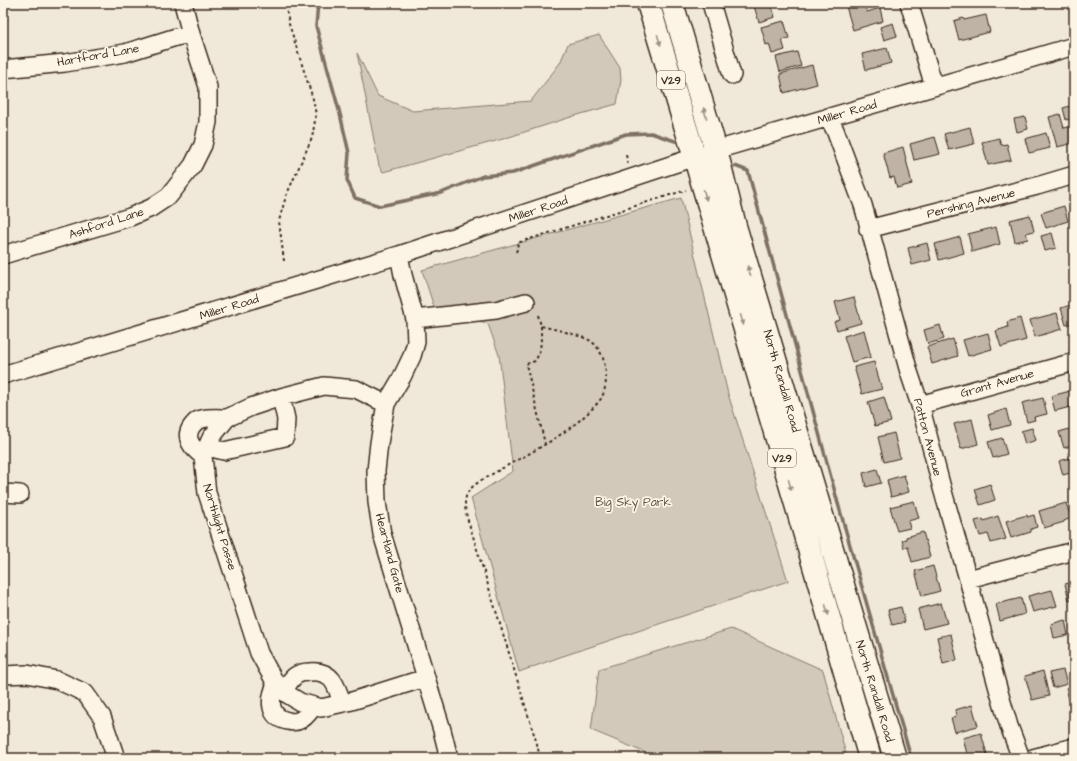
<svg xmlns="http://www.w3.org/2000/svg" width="1077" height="761" viewBox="0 0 1077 761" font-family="'Architects Daughter',sans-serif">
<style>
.green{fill:#d2c9ba;stroke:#867a6c}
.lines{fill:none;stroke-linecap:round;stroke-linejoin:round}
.stream{stroke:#7e7163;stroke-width:3.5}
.building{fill:#beb3a4;stroke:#3b2a1e}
.minor-casing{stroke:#3b2a1e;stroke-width:20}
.major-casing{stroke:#3b2a1e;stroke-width:25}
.path{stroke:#3b2a1e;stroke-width:2;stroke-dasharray:3 3;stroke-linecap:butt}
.minor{stroke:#fcf5e5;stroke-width:17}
.major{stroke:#fcf5e5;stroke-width:22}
.oneway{fill:#9c9082}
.labels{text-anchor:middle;stroke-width:3.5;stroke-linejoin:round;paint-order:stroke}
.shield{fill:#fcf5e5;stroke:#75675a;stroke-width:1}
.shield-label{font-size:11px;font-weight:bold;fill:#3b2a1e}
.street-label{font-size:12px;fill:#3b2a1e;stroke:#fcf5e5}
.park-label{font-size:12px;fill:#615245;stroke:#fcf5e5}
</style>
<rect width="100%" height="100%" fill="#f0e9d9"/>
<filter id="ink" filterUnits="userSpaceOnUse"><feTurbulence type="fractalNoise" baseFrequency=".025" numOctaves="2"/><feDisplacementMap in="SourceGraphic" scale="8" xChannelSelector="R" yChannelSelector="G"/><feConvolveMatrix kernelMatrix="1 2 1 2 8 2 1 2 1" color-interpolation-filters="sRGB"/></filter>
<g filter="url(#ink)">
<path class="green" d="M599,35L620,68L621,80L617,104L574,116L503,139L383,172L379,166L357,53L378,96L413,111L531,101L560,63L568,44Z
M681,198L728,394L788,581L560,657L519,672L471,498L513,471L499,355L488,324L434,307L422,270Z
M731,629L823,670L847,758H658L591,730L599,669Z"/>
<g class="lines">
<path class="stream" d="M318,3L316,26L340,114L349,153L347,180L355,198L380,206L441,193L483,176L513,173L626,134L651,133L675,141
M735,166L748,171L839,507L911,758"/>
</g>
<path class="building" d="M753,3H771L775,17L759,22Z
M845,3H864L867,12L880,8L883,21L853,30Z
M986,15L990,32L959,40L954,21L963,18L964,20Z
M784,21L789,38L782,40L785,50L772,54L769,44L766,45L761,27Z
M893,23L897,36L884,40L880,27Z
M887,48L891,63L866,70L862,54Z
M797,52L801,66L780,72L776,57Z
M812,65L817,84L784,93L780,74Z
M1074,105V118L1066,120L1063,108Z
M1060,114L1064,128L1074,126V143L1057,147L1049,117Z
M1025,117L1028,129L1017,132L1014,119Z
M970,127L974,144L949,150L944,134Z
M1046,133L1050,148L1029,153L1025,139Z
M935,137L940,154L914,160L910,144Z
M999,138L1001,145L1007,144L1011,160L988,165L982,142Z
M903,147L912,184L897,188L894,177L890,178L883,153Z
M1064,206L1068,221L1046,228L1041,213Z
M1030,215L1034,231L1026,233L1028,239L1015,242L1010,220Z
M996,227L1000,244L972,252L968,234Z
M1052,233L1056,248L1045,251L1041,236Z
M960,237L964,253L939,260L935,244Z
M927,243L931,260L912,265L908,248Z
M854,297L861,323L837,330L834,322L840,320L835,302Z
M1074,304V323L1066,325L1061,308Z
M1057,313L1062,329L1035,337L1030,320Z
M1020,318L1026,340L1001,347L996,331L1008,327L1007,322Z
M940,325L944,339L928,344L924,330Z
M864,330L871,357L852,362L844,336Z
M988,333L992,349L968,356L963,340Z
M953,339L958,356L932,364L927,347Z
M874,362L882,389L862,394L854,367Z
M1074,390V406L1055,411L1051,396Z
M884,397L891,422L875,426L868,402Z
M1043,398L1047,414L1034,417L1035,420L1027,422L1022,403Z
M1006,409L1010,425L992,430L988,415Z
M972,419L978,444L961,449L954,424Z
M1032,428L1036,440L1025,444L1021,431Z
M1073,428L1074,445L1064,448L1059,432Z
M894,433L900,458L884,462L878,437Z
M1002,438L1007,454L993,458L988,442Z
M1074,457V472L1063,475L1059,461Z
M877,469L881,483L866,487L863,473Z
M904,475L909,492L891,497L887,480Z
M990,484L995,500L980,505L975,489Z
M914,501L919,518L908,521L910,528L897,531L890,507Z
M1066,503L1071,518L1064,521V522L1044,528L1039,511Z
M1027,515V517L1034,515L1037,527L1031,529V532L1011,538L1006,521Z
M998,516L1006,539L991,543L988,534L980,536L975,521L983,519L984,521Z
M923,532L930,557L912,562L908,547L904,548L902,540L906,539V537Z
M933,566L940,591L922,596L915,571Z
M1074,582V599L1069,600L1065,584Z
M1052,590L1057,606L1033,612L1028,596Z
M1021,598L1025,614L1000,621L996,604Z
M941,603L947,623L923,629L918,609Z
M901,607L905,622L892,625L888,610Z
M1065,620L1068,635L1054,638L1051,624Z
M951,634L957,660L943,664L937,637Z
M1063,670L1067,684L1053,688L1049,673Z
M1043,671L1049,696L1032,700L1025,676Z
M1074,686V714L1073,715L1066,688Z
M972,705L978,726L955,732L951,718L956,716L955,710Z
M981,733L988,758H968L963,738Z"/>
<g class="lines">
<defs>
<path id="minor" d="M711,3L732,75
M909,3L934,86
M3,69L65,63L125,53L176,37L191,34
M828,117L835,130L863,205L909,372L920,405L942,488L968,579L999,692L1009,726L1021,758
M868,229L1037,186L1074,175
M3,255L130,217L151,208L169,196L193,165L203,145L208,122V87L191,34L183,3
M399,255L403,275L415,319L416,342L412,356L402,377L386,404L379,443L376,471L377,502L382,534L442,730L449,758
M415,319L496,310L526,302
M3,375L399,255L716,150L1074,46
M920,405L1074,362
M207,447L224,451L285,437L286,419L281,397
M203,456C193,449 183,438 192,426C195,422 198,419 202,419C210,417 219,418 227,418
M3,493L20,494
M968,579L1074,551
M3,675L27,674L57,680L85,693L102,717L116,758
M276,684L287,694L300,702L321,708L352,701L425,678
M283,690C287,686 291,679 295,676C299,673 306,672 310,672C332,670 337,686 342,703
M313,707C310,711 306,718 300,720C297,722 291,722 288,721C268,718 269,699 276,684L259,653L207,493L203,456L211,438L227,418L251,407L281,397L324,386L356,389L386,404
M1033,758L1074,747"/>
<path id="major" d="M648,3L695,158L870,758
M672,3L716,150L735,226L895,758"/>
</defs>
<use href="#minor" class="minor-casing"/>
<use href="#major" class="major-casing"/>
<path class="path" d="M626,155L628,164
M516,252L518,247L517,243L686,190
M284,261L279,221L286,196L312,138L316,115L313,99L289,24L285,3
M538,315L541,326C554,329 580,335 591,341C599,347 604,358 605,367C607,377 606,388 602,397C599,402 594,407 590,411C564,436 532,452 501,469C490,476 476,481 468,492C461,504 468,520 472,533L537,744L540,758
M541,326C541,339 542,350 535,361L526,364L545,444"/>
<use href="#minor" class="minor"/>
<use href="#major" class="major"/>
</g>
<defs><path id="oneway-solid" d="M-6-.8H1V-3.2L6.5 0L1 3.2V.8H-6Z"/></defs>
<g class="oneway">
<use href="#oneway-solid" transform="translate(659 40) rotate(73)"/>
<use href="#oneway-solid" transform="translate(705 113) rotate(-107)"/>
<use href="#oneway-solid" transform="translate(705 195) rotate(74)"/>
<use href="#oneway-solid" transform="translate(749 271) rotate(-107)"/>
<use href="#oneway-solid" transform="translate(742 320) rotate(74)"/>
<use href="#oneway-solid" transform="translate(790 485) rotate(74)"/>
<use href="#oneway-solid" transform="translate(827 610) rotate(74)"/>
</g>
</g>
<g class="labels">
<g class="shield">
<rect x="657" y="71" width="28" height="18" rx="3"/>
<rect x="768" y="449" width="28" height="18" rx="3"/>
</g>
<g class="shield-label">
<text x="671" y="84">V29</text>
<text x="782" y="462">V29</text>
</g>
<g class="street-label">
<text transform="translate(98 55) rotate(-10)" y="4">Hartford Lane</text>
<text transform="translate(847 112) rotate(-16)" y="4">Miller Road</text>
<text transform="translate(971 203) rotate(-14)" y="4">Pershing Avenue</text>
<text transform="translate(538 209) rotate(-18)" y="4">Miller Road</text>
<text transform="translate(106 223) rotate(-18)" y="4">Ashford Lane</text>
<text transform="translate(229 307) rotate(-17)" y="4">Miller Road</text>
<text transform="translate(782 381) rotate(74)" y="4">North Randall Road</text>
<text transform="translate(997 383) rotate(-16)" y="4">Grant Avenue</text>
<text transform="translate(928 437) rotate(75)" y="4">Patton Avenue</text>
<text transform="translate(220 527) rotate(73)" y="4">Northlight Passe</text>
<text transform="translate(390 553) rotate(75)" y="4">Heartland Gate</text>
<text transform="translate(875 691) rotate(73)" y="4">North Randall Road</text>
</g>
<g class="park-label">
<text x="633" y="506">Big Sky Park</text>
</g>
</g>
<rect width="1077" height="761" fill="none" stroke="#fcf5e5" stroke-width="16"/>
<rect x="8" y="8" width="1061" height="745" fill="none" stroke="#3b2a1e" stroke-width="1.5" filter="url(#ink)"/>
</svg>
